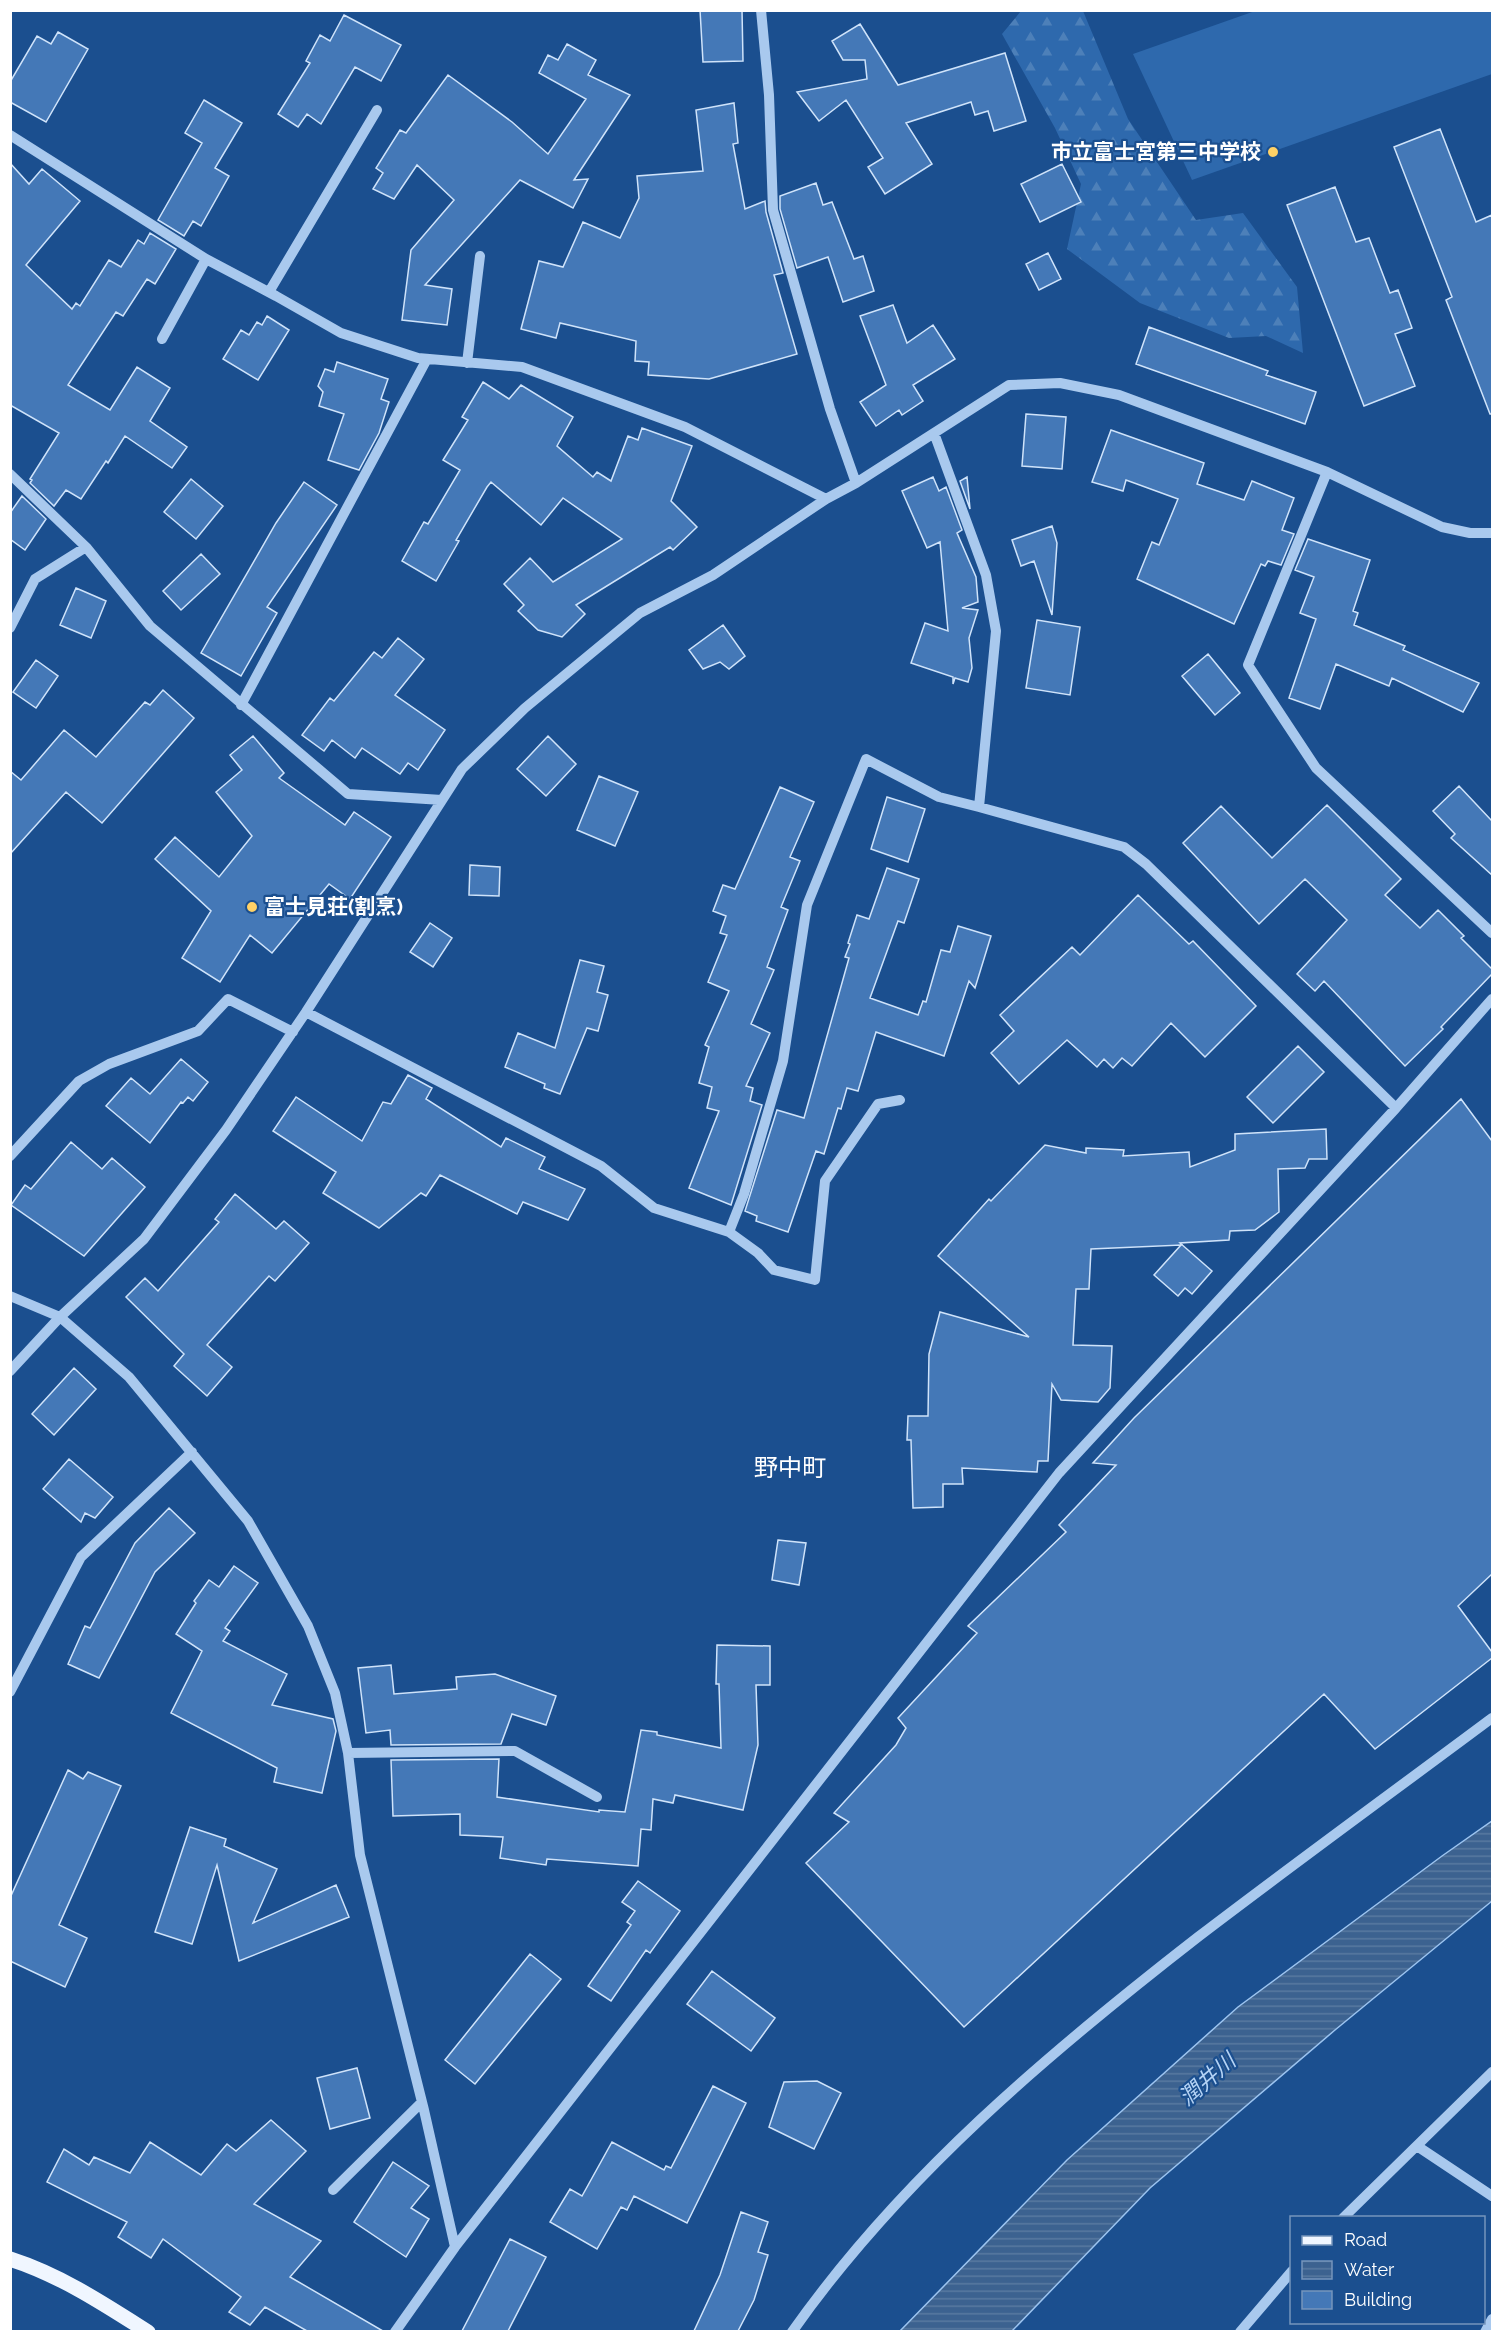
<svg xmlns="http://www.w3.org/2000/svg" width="1503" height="2342" viewBox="0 0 1503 2342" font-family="Raleway,'Noto Sans JP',sans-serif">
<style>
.forest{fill:url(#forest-firs)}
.pitch{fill:#2e69ad}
.water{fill:url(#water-rules);stroke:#9cc4f0;stroke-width:1.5}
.building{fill:#4478b7;stroke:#cfe3fa;stroke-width:1.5}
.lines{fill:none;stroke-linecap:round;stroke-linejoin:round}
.minor{stroke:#a9c9ee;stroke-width:10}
.major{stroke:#f0f6ff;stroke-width:15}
.poi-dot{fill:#ffd166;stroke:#1b4f8f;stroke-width:2}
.labels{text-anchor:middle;stroke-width:4.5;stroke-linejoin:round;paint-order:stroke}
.poi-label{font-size:21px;font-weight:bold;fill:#fff;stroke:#1b4f8f;text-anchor:end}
.water-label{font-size:22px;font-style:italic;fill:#b5d3f5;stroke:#1b4f8f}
.quarter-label{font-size:24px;fill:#fff;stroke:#1b4f8f}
</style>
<defs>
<pattern id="forest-firs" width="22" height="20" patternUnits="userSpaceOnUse" patternTransform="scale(1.5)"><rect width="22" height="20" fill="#2e69ad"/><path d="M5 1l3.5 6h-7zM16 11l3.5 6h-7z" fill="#4d80b9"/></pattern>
<pattern id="water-rules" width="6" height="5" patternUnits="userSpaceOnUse" patternTransform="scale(1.5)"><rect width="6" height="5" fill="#3c6290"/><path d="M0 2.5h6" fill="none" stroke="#597aa1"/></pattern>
</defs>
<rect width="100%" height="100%" fill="#1b4f8f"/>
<path class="forest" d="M1021,11H1083L1128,119L1196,220L1243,213L1297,287L1303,353L1266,336L1229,338L1140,303L1067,249L1081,184L1055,128L1002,34Z"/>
<path class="pitch" d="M1255,11H1492V74L1192,180L1133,54Z"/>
<path class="water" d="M1492,1821V1901L1335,2030L1150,2188L1012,2331H900L1067,2160L1238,2007L1442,1856Z"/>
<path class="building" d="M700,10H742L743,61L703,62Z
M344,15L401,45L381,81L355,67L321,124L307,114L298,127L278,114L310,63L306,61L320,35L330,41Z
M860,24L898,85L1005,53L1026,121L994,131L988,111L975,115L971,102L906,123L932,164L885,194L868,167L883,158L846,100L819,121L797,92L867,79L865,60H843L832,41Z
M58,32L88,49L46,122L10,102V82L37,36L51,44Z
M567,44L596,60L588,75L630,95L574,180L588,179L573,208L520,180L425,285L452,289L447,325L402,320L411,250L454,200L417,165L394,199L373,189L383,173L376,168L400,130L406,133L448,75L512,122L548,154L586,99L539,73L548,55L558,60Z
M204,100L242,123L215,168L229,176L201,226L193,221L184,236L158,220L202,143L185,133Z
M734,103L738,143L733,144L745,209L765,201L766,212L783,273L774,275L797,354L709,379L648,375L649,362L635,361L636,341L560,323L556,338L521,329L539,261L563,267L583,222L620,238L639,198L637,176L703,171L696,110Z
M1440,129L1476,222L1492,215V414H1490L1446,300L1452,297L1394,147Z
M10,163L29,184L42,169L80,201L26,265L72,309L76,303L80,306L109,260L121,267L138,240L144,244L150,233L176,249L155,284L147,279L123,316L116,312L68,385L110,410L137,367L170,388L150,421L187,447L172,468L125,436L108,463L106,461L81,499L66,490L54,506L30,483L32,480L30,479L59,433L10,405Z
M1062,164L1081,202L1040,222L1021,184Z
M816,183L823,205L832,202L854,259L863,256L874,291L843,302L828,257L797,268L780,209V196Z
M1335,187L1356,242L1369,238L1390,293L1398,290L1412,328L1395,334L1415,386L1364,406L1287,205Z
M1048,253L1061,279L1039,290L1026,264Z
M893,305L907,343L933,325L955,359L913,385L923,401L902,415L899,410L876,426L860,402L886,385L860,316Z
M267,316L289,330L258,380L223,359L241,330L249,335L257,322L262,325Z
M1149,327L1268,371L1266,375L1316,392L1305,424L1136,364Z
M337,362L388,379L381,399L389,402L379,433L359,470L328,460L344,414L319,406L323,392L318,386L325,369L334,372Z
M483,382L509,399L521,385L573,417L557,446L593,477L597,472L611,481L628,436L638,440L642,428L692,446L671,501L697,527L673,550L670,547L576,605L585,614L562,637L538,630L518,611L524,605L504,584L530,558L553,582L622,539L563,498L541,525L491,482L487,487L456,540L459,541L436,581L402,561L424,522L428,524L460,470L443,460L468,420L462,417Z
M1026,414L1066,417L1062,469L1022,466Z
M1111,430L1204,463L1197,484L1244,500L1252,481L1294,498L1282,530L1294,534L1281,565L1268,561L1265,566L1261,564L1234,624L1137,579L1152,542L1159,545L1178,499L1126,480L1123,491L1092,482Z
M933,477L939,491L946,487L962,530L957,533L976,577L978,602L962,608L978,610L969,638L972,668L968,682L955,678L953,684V677L911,663L925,623L948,631L940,542L927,548L902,491Z
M967,477L970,509L960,481Z
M191,479L223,506L196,539L164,512Z
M304,482L337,505L267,607L277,613L241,676L201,653L276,523Z
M22,496L46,519L25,550L10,539V513Z
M1052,526L1057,543L1052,615L1034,561L1021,566L1012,540Z
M1308,539L1370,560L1353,611L1358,613L1354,625L1405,646L1403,650L1479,683L1463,712L1392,678L1389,686L1336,664L1320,709L1289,698L1316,619L1300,613L1314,577L1295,570Z
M201,554L220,574L181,610L163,591Z
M76,588L106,601L91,638L60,625Z
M1037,620L1080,627L1070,695L1026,688Z
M723,625L745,656L729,669L720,662L703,669L689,650Z
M398,638L424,659L395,695L445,730L418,770L408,763L400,774L362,748L355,758L332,740L324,751L302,735L330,698L334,701L374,652L382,658Z
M1208,654L1240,693L1215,715L1182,676Z
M36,660L58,676L36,708L13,692Z
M163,690L194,718L102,823L66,792L10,854V771L21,780L64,730L96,757L145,702L150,705Z
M253,736L284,773L279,778L345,825L354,812L391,837L350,899L329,884L272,953L250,935L220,982L182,958L211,911L155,859L175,837L219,877L252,836L216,792L242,770L230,755Z
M548,736L576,764L546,796L517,769Z
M599,776L638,792L615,846L577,830Z
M1459,786L1492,821V875L1451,838L1455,834L1433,811Z
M780,787L814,802L790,857L800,861L781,907L788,910L767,967L774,970L751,1024L770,1033L746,1086L753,1088L750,1101L762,1105L731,1205L689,1188L719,1111L707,1108L712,1087L699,1083L709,1047L705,1045L729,991L708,982L727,935L720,933L726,916L713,911L723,885L735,889Z
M887,797L925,809L908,862L871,849Z
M1327,805L1401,879L1385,895L1420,928L1438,910L1464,936L1461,938L1492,969V974L1441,1027L1443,1029L1405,1066L1324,981L1315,991L1297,974L1347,920L1305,879L1259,924L1183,843L1221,806L1272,858Z
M470,865L500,867L499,896L469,895Z
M887,868L919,879L904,923L898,921L870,998L918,1015L923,1001L926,1002L941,950L950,952L958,926L991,936L975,988L969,981L944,1056L876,1032L858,1091L847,1088L841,1109L838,1108L824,1154L816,1151L788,1232L756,1221L757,1216L745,1211L777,1110L804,1118L849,958L845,957L850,944L848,943L857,915L869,919Z
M1138,895L1189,944L1193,941L1256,1006L1205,1057L1171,1023L1132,1066L1122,1058L1113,1068L1104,1059L1097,1067L1067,1040L1019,1084L991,1053L1014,1031L1000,1015L1072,947L1080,955Z
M430,923L452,938L433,967L410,952Z
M580,960L604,966L597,992L608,995L598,1031L587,1028L560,1094L544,1088L545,1084L505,1067L518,1033L555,1048Z
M1298,1046L1324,1072L1273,1123L1247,1097Z
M181,1059L208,1082L193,1101L188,1097L183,1103L181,1102L150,1143L106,1106L131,1078L150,1094Z
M408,1075L432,1088L426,1099L501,1147L506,1138L545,1157L539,1169L585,1189L568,1220L523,1202L517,1214L440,1175L426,1196L421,1193L379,1228L323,1193L336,1172L273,1131L296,1097L362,1141L383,1102L391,1104Z
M1461,1099L1492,1141V1574L1458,1606L1492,1652V1658L1375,1749L1324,1694L964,2027L806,1863L849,1822L834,1813L896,1745L906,1728L898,1718L977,1633L968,1626L1066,1532L1059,1525L1116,1465L1093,1463L1134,1418Z
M1326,1129L1327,1159H1309L1305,1168L1278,1169L1279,1212L1255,1230L1230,1231L1229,1240L1180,1243L1212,1271L1192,1294L1185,1288L1178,1296L1154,1275L1181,1245L1091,1249L1089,1289H1076L1073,1345L1112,1346L1110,1388L1098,1402L1061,1400L1052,1384L1048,1461H1038L1037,1472L962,1468L963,1484H943V1507L913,1508L911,1440H907L908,1416H928L929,1354L940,1312L1029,1337L938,1256L989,1199L991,1201L1045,1145L1086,1153V1148L1124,1150L1123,1156L1189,1152L1190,1167L1235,1150V1134Z
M71,1142L102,1169L112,1158L145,1187L84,1256L11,1205L25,1185L31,1189Z
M235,1194L276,1229L284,1221L309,1243L275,1281L269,1276L207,1345L232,1367L207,1396L174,1366L184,1354L126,1297L145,1278L158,1291L219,1222L215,1219Z
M74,1368L96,1389L54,1435L32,1414Z
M69,1459L113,1497L95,1518L85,1513L81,1522L43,1489Z
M169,1508L195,1533L155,1572L99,1678L68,1664L85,1626L90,1628L135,1543Z
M778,1540L806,1543L799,1585L772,1580Z
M234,1566L258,1583L225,1628L230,1631L223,1641L287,1674L272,1705L333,1719L336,1731L322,1793L274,1782L277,1768L171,1713L202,1651L176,1634L196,1603L194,1601L209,1580L219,1587Z
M717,1645L770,1646V1685H756L758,1745L743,1810L675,1795L673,1803L653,1799L651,1830L641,1829L638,1866L547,1859L546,1865L500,1858L503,1837L460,1835V1814L393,1816L391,1760L499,1759L497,1797L599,1812V1810L625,1812L641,1730L657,1732V1735L721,1748L719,1684H716Z
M391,1665L394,1694L457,1689L456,1677L495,1674L556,1696L546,1725L512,1714L501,1744L391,1745L390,1730L366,1733L358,1668Z
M68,1770L83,1779L88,1772L121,1786L59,1925L87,1938L65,1987L10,1961V1898Z
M190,1827L226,1839L224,1846L277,1869L253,1923L336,1885L349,1917L239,1961L217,1865L192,1944L155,1932Z
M638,1881L680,1911L650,1953L646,1950L611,2001L588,1986L631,1925L627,1922L635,1911L622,1902Z
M530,1954L561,1979L475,2084L445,2060Z
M712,1971L775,2018L751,2051L687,2004Z
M357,2068L370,2118L330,2129L317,2078Z
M817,2081L841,2093L814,2149L769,2127L784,2082Z
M713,2086L746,2103L687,2223L634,2196L627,2210L621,2207L597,2249L550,2222L570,2189L582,2196L612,2142L664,2170L666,2166L671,2168Z
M271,2120L306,2151L254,2204L321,2241L290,2277L383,2331H307L265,2307L250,2325L229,2312L241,2297L163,2239L151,2258L118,2237L127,2222L47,2182L64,2149L89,2165L94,2157L130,2173L150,2142L201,2175L227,2144L236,2151Z
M393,2162L429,2186L411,2208L429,2219L406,2257L354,2222Z
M741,2212L768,2222L758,2252L768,2255L754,2300L738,2331H694L720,2275Z
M510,2239L546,2257L508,2331H462Z"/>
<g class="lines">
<path class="minor" d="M761,10L769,95L773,210L830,409L856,483
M10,135L206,259L276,296L341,333L418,358L522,367L685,427L826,499
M269,292L377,110
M162,339L206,259
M467,363L480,256
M934,433L986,575L996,631L979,807L1124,847L1146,864L1396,1108
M1327,472L1248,665L1316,768L1492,933
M10,474L86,547L150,626L348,794L442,800
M10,628L35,579L86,547
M241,705L427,359
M306,1012L601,1166L654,1208L729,1232
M900,1100L878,1104L825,1181L815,1280L774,1270L758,1253L729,1232L744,1194L783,1061L807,905L866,759L939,797L979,807
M10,1156L79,1081L109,1064L198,1031L228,999L293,1032
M10,1296L60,1317L129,1377L248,1521L308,1626L335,1693L348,1753L360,1855L424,2110L455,2247
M10,1371L60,1317L144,1239L226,1130L306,1012L462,769L525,708L640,613L713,575L826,499L856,483L1009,385L1060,383L1119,395L1327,472L1442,527L1470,533H1492
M10,1692L81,1557L192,1452
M348,1753L515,1751L597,1797
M1417,2146L1492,2196
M333,2190L422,2102
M1343,2218L1492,2072
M395,2332L455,2247L1059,1473L1396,1108L1492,999
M792,2332C901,2177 1050,2052 1198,1937C1295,1863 1394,1791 1492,1718
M1240,2332L1292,2271
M1485,2332L1492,2319"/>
<path class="major" d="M10,2259C60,2275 104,2304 148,2332"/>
</g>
<g class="poi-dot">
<circle cx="1273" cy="152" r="6"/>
<circle cx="252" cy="907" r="6"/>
</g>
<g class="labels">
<g class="poi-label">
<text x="1261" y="159">市立富士宮第三中学校</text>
<text x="264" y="914" text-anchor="start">富士見荘(割烹)</text>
</g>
<g class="water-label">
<text transform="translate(1207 2079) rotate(-41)" y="8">潤井川</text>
</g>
<g class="quarter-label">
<text x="790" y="1476">野中町</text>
</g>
</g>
<rect width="1503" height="2342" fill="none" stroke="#ffffff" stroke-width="24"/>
<rect x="1290" y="2216" width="195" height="108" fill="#1b4f8f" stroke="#7695bc" stroke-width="1.5"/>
<rect x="1302" y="2236" width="30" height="9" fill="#f0f6ff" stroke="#7695bc" stroke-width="1.5"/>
<text x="1344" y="2246" font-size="18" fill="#ffffff">Road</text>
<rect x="1302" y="2261" width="30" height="18" fill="url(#water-rules)" stroke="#7695bc" stroke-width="1.5"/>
<text x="1344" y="2276" font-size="18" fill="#ffffff">Water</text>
<rect x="1302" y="2291" width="30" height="18" fill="#4478b7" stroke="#7695bc" stroke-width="1.5"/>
<text x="1344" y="2306" font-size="18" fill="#ffffff">Building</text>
</svg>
